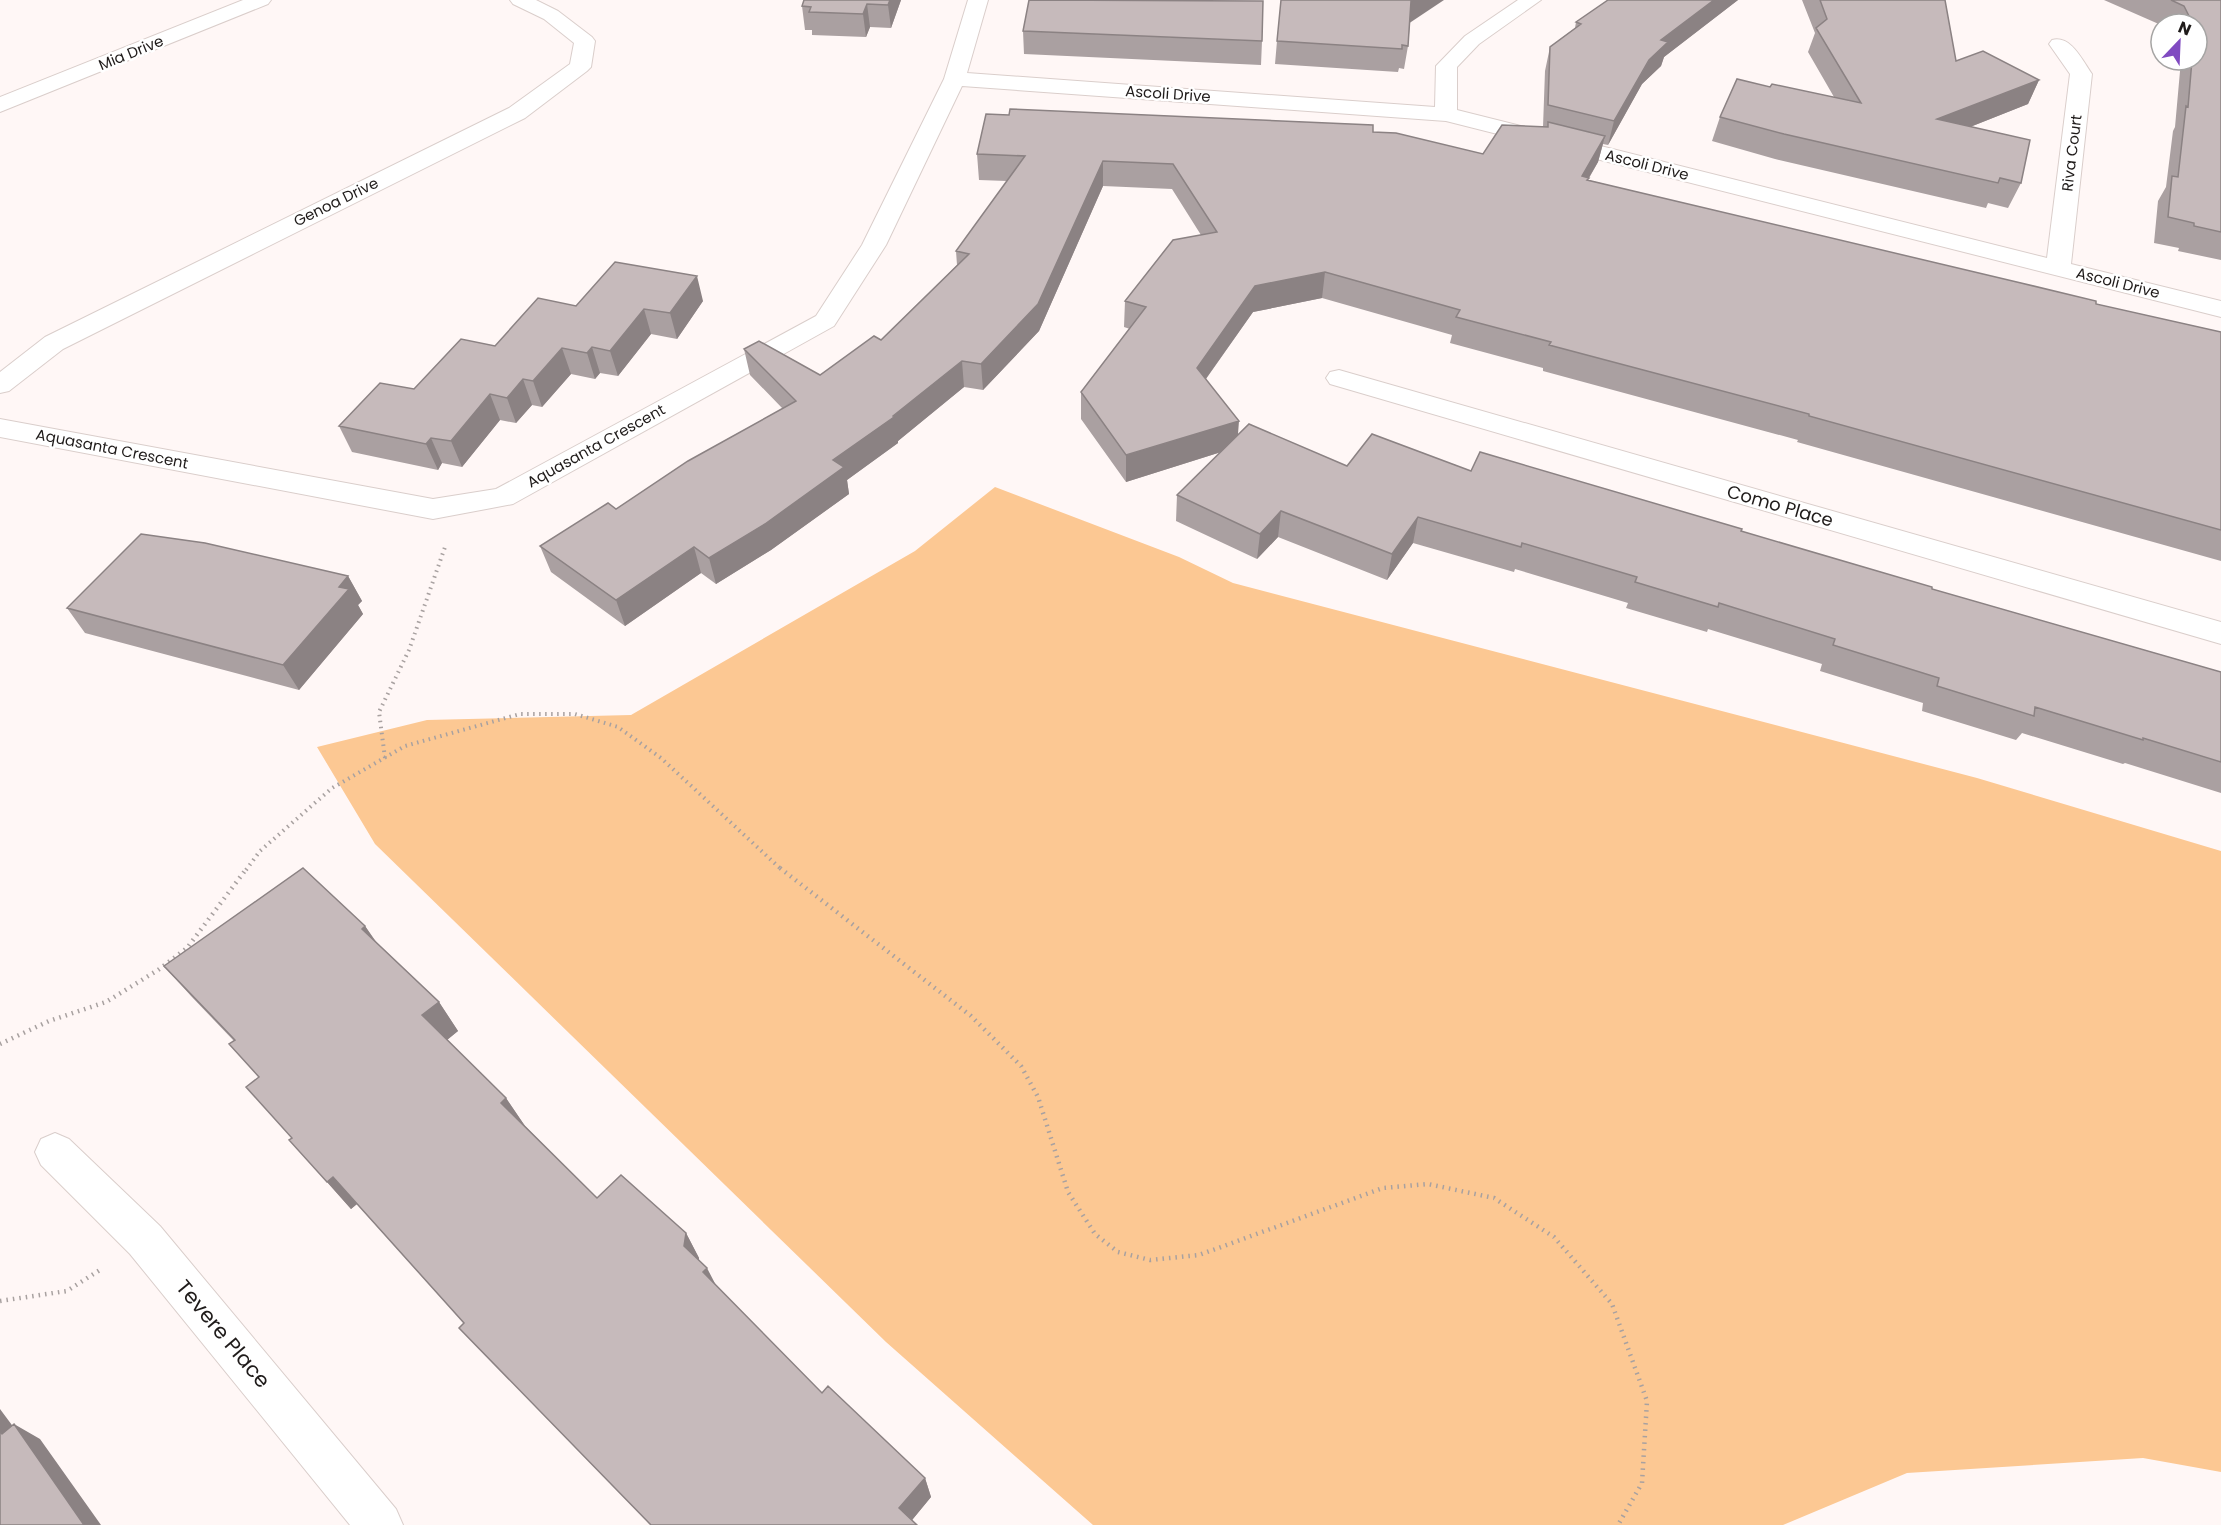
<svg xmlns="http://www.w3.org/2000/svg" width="2221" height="1525" viewBox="0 0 2221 1525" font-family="Poppins,sans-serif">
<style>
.green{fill:#fcc893}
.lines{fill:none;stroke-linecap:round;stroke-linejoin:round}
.minor-casing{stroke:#dacecb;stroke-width:2}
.path-far1{stroke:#a8a1a0;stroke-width:4;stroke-dasharray:1.5 4.5;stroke-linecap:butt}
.path{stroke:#a8a1a0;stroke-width:4.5;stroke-dasharray:1.5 5;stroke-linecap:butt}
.minor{fill:#fff;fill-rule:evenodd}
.wall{fill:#aaa0a1}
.shaded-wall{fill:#8b8283}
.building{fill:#c6babb;stroke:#8b8283;stroke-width:1.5}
.labels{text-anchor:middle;stroke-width:5;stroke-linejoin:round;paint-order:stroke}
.far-street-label{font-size:15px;fill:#1f1b1a;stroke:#fff}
.street-label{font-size:18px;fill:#1f1b1a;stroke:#fff}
.near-street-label{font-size:21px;fill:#1f1b1a;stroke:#fff}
</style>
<rect width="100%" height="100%" fill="#fff7f6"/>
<path class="green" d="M995,487L1179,557L1233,583L1977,778L2221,851V1472L2143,1458L1907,1473L1783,1525H1093L886,1342L375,844L317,747L427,720L631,715L915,551Z"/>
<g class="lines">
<defs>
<path id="minor" d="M243,0H271L268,4L0,112V97Z
M510,0H536L558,11L592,37L595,41L591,67L587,71L525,118L63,349L9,391L0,393V372L45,337L509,108L570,64L574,43L544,19L513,4Z
M968,0H988L967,73L1435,107L1436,66L1465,36L1518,0H1541L1479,44L1457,67V110L2047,258L2070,74L2049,44L2052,40C2071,35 2082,60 2092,74L2071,264L2221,301V317L1446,121L962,86L886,245L834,326L513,504L433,519L0,437V419L433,499L496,489L816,316L862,245L944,79Z
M1339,370L2221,622V644L1330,384L1326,378L1330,372Z
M55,1133L69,1139L160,1226L396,1509L403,1525H350L130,1254L41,1165L35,1152L41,1139Z"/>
</defs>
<use href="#minor" class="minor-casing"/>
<path class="path-far1" d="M385,758L379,712L409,650L445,547
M246,870L260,851L332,788L405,746L520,714H575L618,727L661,758L782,870"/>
<path class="path" d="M780,868L971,1016L1021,1066L1038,1097L1068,1192L1095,1234L1118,1252L1150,1260L1199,1255L1383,1188L1428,1184L1494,1198L1554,1237L1612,1304L1647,1401L1642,1483L1618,1525
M0,1044L49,1021L106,1002L158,970L187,948L247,868
M0,1301L67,1291L103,1268"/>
<use href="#minor" class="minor"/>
</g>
<path class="wall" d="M804,0H901L891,28L870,27L866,37L812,35V30H805L802,6Z
M1608,0H1738L1664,57L1661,66L1642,84L1608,145L1603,144L1598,162L1588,180L2096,304L2221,332V561L1797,442L1798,440L1543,371V368L1450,343L1452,335L1322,298L1253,312L1206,379L1238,435L1347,466L1471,471L1741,531L1932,589L2221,672V793L2125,763L2123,764L2022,733L2016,740L1922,711L1923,703L1820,671L1822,664L1708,629L1707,632L1626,608L1628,603L1515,569L1514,572L1413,543L1387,580L1278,537L1257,559L1176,521L1177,495L1221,452L1126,482L1081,419V392L1130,329L1124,327L1125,301L1201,235L1172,189L1103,186L1039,331L983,390L964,387L898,441V443L847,480L849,494L771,550L716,584L701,573L625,626L551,572L540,546L616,509L783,409L750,375L744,349L820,375L881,340L957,265L956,251L1007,181L979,180L977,154L1373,132L1483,154L1543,127L1545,71L1550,47L1575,28L1576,22Z
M1802,0H1945L1956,61L2039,80L2028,104L1970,127L2021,183L2008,208L1988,203L1986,208L1775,159L1712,141L1720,117L1770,87L1834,97L1808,52L1815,33Z
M2104,0H2221V260L2178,251L2179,248L2154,243L2158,201L2166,187L2173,131L2175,127L2181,60H2197V24H2161V25Z
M1410,23L1408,46L1404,69L1399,68L1398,72L1275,64L1277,41Z
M1023,31L1262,41L1261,65L1024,54Z
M703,301L677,339L651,334L618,376L600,373L595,379L571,374L542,407L532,405L516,423L500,420L462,467L442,463L438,470L352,452L339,426L414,389L495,346L576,306Z
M348,576L362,601L358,605L363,614L299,690L85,633L67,608Z
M365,926L377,943L439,1002L458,1031L447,1040L506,1098L525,1126L597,1198L686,1233L699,1258V1261L716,1286L822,1393L925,1478L931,1497L912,1520L651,1525L459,1328L464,1323L357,1204L351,1209L327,1182L292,1138L259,1078L234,1041L191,996L164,966Z"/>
<path class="shaded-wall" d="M890,0H901L891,28L888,5Z
M1413,0H1444L1408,24L1411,1Z
M1714,0H1738L1664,57L1661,66L1642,84L1608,145L1614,121L1661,40Z
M867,4L870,27L866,37L863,14Z
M2039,80L2028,104L1927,144L1937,119Z
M1605,136L1598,162L1588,179L1582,203V176Z
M1103,161V186L1039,331L983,390L981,364Z
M1325,272L1322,298L1253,312L1195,394L1197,368L1255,286Z
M697,276L703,301L677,339L670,313Z
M644,309L651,334L618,376L610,351Z
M592,347L600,373L595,379L587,353Z
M562,348L571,374L542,407L533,381Z
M962,361L964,387L898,441V443L847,480L849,494L771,550L716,584L709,558L833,460L893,416Z
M523,379L532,405L516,423L507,398Z
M490,394L500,420L462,467L451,441Z
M1239,421L1237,447L1126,482V455Z
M431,438L442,463L438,470L426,444Z
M1281,511L1278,537L1257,559L1260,534Z
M1418,517L1413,543L1387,580L1392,554Z
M694,547L701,573L625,626L616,600Z
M348,576L362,601L358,605L363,614L299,690L283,665L339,587Z
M365,926L386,957L362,929Z
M439,1002L458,1031L442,1044L422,1015Z
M506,1098L525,1126L501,1103Z
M333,1177L357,1204L351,1209L327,1182Z
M686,1233L699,1258L698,1271L684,1246Z
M707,1268L720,1293L703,1272Z
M0,1409L29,1448L2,1434L0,1431Z
M14,1424L40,1439L101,1525H84Z
M925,1478L931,1497L908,1525L899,1508Z"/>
<path class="building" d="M804,0H890L888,5L867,4L863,14L809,12L811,7L802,6Z
M1029,0L1263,1L1262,41L1023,31Z
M1281,0H1413L1411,1L1408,46L1402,45V49L1277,41Z
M1608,0H1714L1661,40L1668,42L1649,60L1614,121L1548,105L1550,47L1581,24L1576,22Z
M1820,0H1945L1956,61L1983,51L2039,80L1937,119L2030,140L2021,183L2000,178L1998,183L1784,134L1720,117L1737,79L1770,87L1772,84L1861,103L1816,28L1827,19Z
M2171,0H2221V232L2194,226V223L2168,217L2172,176L2178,177L2186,106L2188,107L2192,60H2197V24H2193L2184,6Z
M1010,109L1373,125V132L1396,133L1483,154L1502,125L1548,127V122L1605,136L1582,176L1589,178L1587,180L2021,283L2096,301V304L2221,332V530L1809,416V414L1549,345L1551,342L1456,317L1460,310L1325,272L1255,286L1197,368L1239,421L1126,455L1081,392L1146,307L1125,301L1173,240L1217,232L1173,164L1103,161L1038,304L981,364L962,361L893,416L894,417L833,460L844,467L765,524L709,558L694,547L616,600L540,546L608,503L616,509L688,461L796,401L744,349L759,341L820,375L874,336L881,340L969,254L956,251L1025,156L977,154L986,114L1009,115Z
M615,262L697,276L670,313L644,309L610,351L592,347L587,353L562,348L533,381L523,379L507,398L490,394L451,441L431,438L426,444L339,426L380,383L414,389L461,339L495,346L538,298L576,306Z
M1249,424L1347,466L1372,434L1471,471L1480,452L1742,529L1741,531L1932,587V589L2221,672V762L2143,738V740L2035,707L2034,716L1937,686L1939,678L1833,645L1835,639L1719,603L1718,607L1635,582L1637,577L1522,543L1521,547L1418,517L1392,554L1281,511L1260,534L1177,495Z
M141,534L205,543L348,576L339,587L349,589L283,665L67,608Z
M303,868L365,926L362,929L439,1002L422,1015L506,1098L501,1103L597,1198L621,1175L686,1233L684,1246L707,1268L703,1272L822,1393L828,1386L925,1478L899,1508L917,1525H651L459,1328L464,1323L333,1177L327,1182L289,1140L292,1138L246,1087L259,1077L229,1044L235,1040L164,966Z
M14,1424L84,1525H0V1431L2,1434Z"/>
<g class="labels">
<g class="far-street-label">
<text transform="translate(131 53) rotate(-22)" y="5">Mia Drive</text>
<text transform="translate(1168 94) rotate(4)" y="5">Ascoli Drive</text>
<text transform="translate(2072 153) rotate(-83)" y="5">Riva Court</text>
<text transform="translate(1647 165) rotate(14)" y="5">Ascoli Drive</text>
<text transform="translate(336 202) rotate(-26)" y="5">Genoa Drive</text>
<text transform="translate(2118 283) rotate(14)" y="5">Ascoli Drive</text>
<text transform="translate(596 446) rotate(-29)" y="5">Aquasanta Crescent</text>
<text transform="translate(112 449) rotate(11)" y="5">Aquasanta Crescent</text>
</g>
<g class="street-label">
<text transform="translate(1780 506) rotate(16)" y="6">Como Place</text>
</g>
<g class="near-street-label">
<text transform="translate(223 1334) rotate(50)" y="7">Tevere Place</text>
</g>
</g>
<g transform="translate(2179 42) rotate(23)"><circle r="28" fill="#ffffff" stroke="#a5a4a3" stroke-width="1.5"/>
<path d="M0-4.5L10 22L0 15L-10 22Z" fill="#804ac1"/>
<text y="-9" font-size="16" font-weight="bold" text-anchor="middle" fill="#1f1b1a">N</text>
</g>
</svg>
